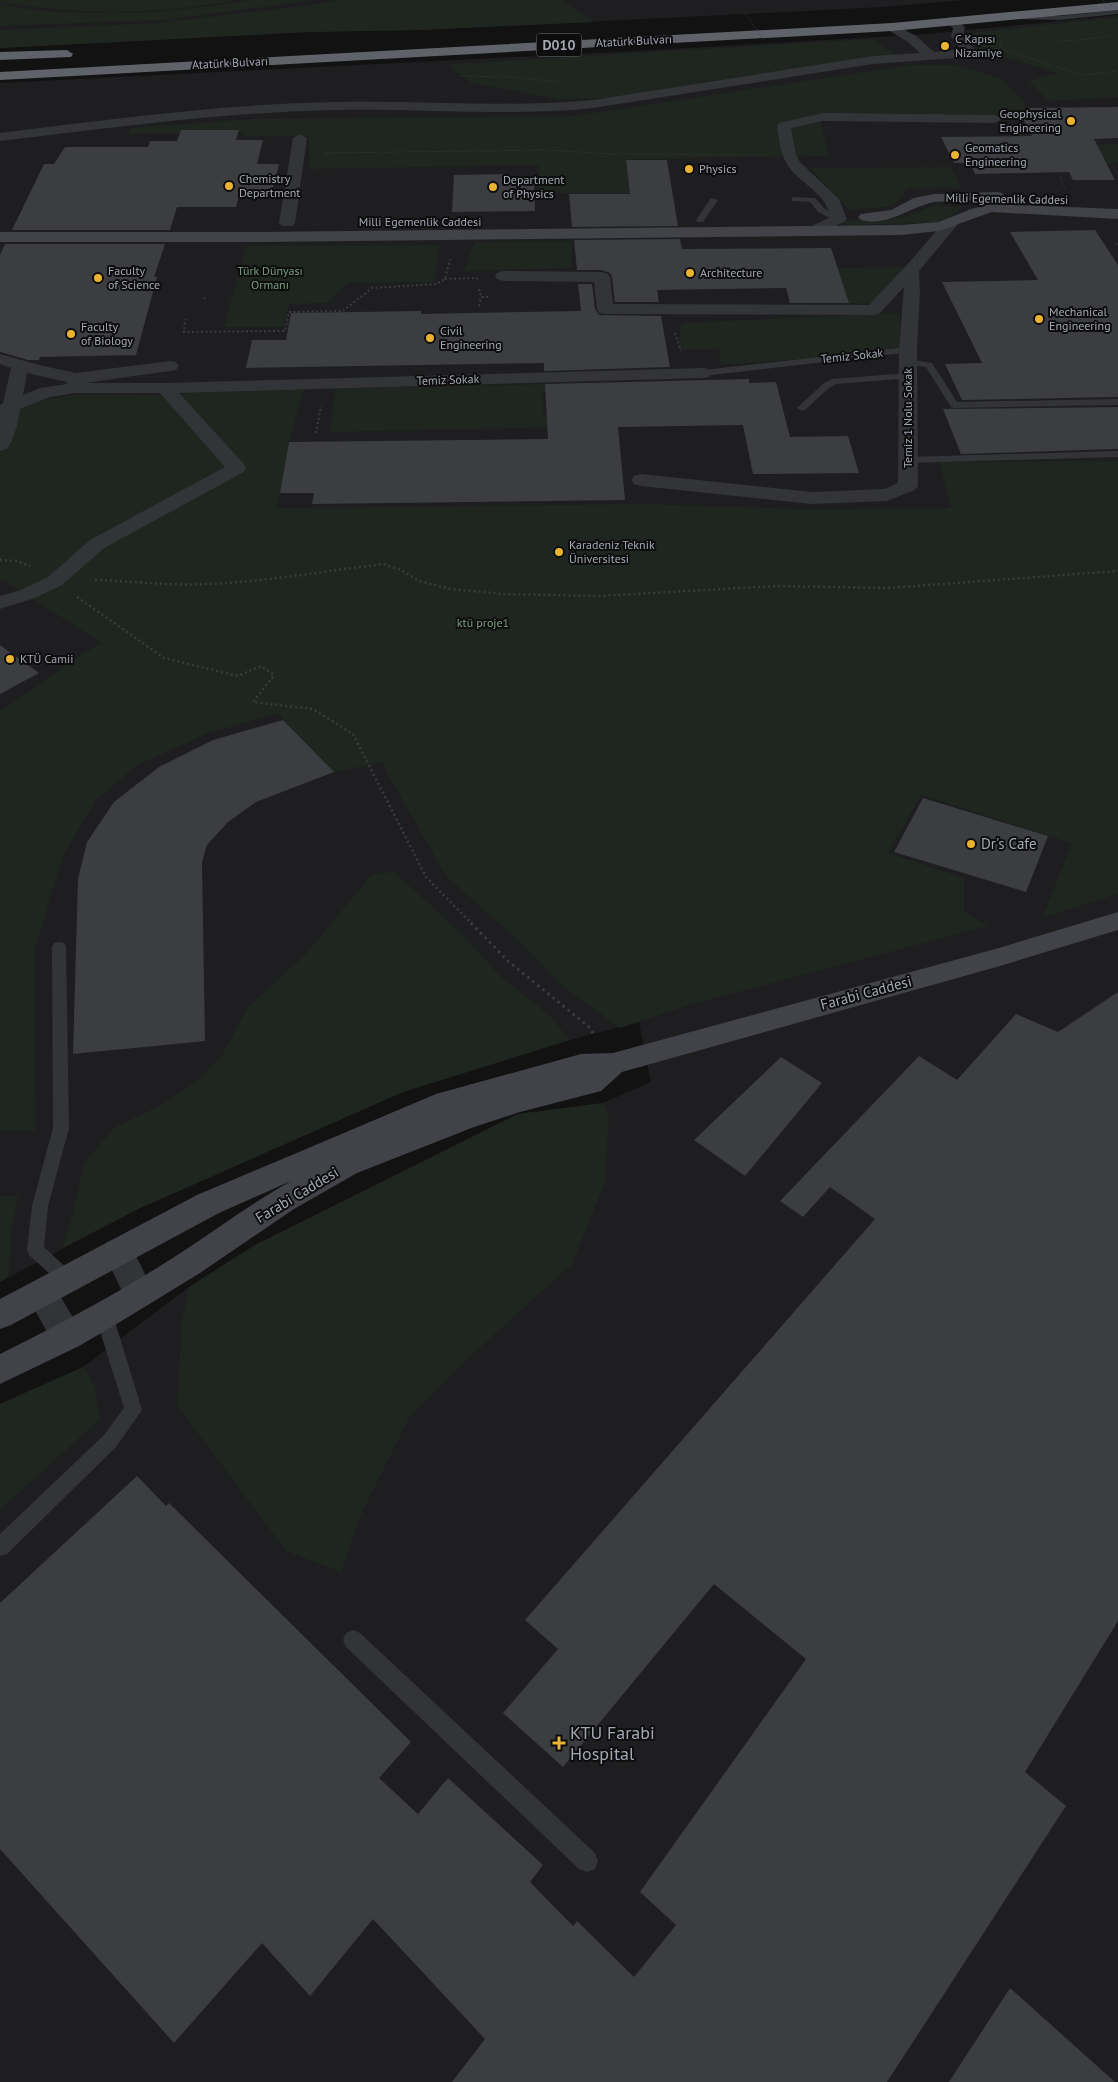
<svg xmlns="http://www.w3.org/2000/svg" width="1118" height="2082" viewBox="0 0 1118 2082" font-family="'PT Sans',sans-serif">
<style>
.built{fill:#1e1e20}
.green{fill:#1e261f}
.building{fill:#3c3d40}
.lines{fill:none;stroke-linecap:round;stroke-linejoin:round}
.path-far3{stroke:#393b3f;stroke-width:1;stroke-dasharray:1 2;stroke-linecap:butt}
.path-far2{stroke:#393b3f;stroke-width:2;stroke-dasharray:2 2.5;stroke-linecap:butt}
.path-far1{stroke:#393b3f;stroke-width:2.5;stroke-dasharray:2 3;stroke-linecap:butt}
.path{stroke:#393b3f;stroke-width:3;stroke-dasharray:2.5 4;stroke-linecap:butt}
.lane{fill:#333438;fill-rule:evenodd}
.street{fill:#333438;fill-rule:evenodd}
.secondary{fill:#414348;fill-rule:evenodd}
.highway{fill:#5f6269;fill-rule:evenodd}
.path-bridge{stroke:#393b3f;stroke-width:1;stroke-dasharray:1 2;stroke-linecap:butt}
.poi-dot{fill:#ebb332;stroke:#0d0d0e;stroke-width:2}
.labels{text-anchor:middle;stroke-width:4;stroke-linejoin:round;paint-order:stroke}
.far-poi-label{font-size:12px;fill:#a4a8b4;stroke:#0d0d0e;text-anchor:start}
.far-street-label{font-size:12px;fill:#a4a8b4;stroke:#0d0d0e}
.far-park-label{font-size:12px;fill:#7b9e7f;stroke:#0d0d0e}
.shield{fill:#0d0d0e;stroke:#777a82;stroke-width:1}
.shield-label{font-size:14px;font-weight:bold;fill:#a4a8b4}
.poi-label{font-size:15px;fill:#a4a8b4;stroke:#0d0d0e;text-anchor:start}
.street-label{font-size:15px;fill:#a4a8b4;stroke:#0d0d0e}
.near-poi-label{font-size:18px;fill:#a4a8b4;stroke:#0d0d0e;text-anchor:start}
</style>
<rect width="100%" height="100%" fill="#121213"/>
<path class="built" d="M0,0H965L884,7L665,18L420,30L308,32L0,48Z
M1118,15V2082H0V1404L83,1367L189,1287L255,1245L518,1114L603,1103L651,1082L639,1022L570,1040L403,1092L138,1209L0,1282V83L656,50L927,34Z"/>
<path class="green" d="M0,0H236C158,15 78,15 0,2Z
M250,0H319L162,20L0,26V5C20,8 40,11 61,12C124,16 187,11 250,0Z
M340,0H561L594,22L420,30L308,32L0,48V30L159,23L303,6Z
M1118,17V97L1049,101L1029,81L1057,73L983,51L968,33Z
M873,39L897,55L705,82L612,98L558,99L472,83L450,68L451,64Z
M911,65H956L1002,79L1024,102L1027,112H1016L1018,118L1012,119L819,116L829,156L628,159L632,193H537L539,165L310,169L309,136L244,137V132L128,134L130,128L251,119L573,116Z
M1118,144V163L1086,164L1074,145Z
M951,167L961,188L907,189L894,206L849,210L810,168Z
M933,206L962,207L944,222L848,225L840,223L841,221L902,218Z
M573,241L571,268L464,271L475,242Z
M439,245L435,282L349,283L327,303L289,304L284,327H224L246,246Z
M906,267L871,304L849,303L841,278L766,269Z
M900,313L901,352L721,365L718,349H679L681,323Z
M560,384L561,392H542L544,418H574L575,427L330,432L335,388Z
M305,386L289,442L277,508L643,504L807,509L951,508L939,462L1118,461V894L1042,918L1072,843L921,795L888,853L964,878V911L988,926L689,1005L620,1028L560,984L521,943L446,876L386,771L383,762L334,772L283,720L279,713L208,733L136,766L96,800L65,852L34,951L36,1131H0V710C36,691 65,661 102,643L3,580L0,581V417L43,400L79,394L166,395Z
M394,872L460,932L500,976L548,1014L570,1040L403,1092L138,1209L62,1248L73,1214L84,1163L114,1128L163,1104L201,1078L221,1057L248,1007L307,953L372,874Z
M603,1103L609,1116L605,1182L572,1264L463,1363L410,1416L358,1521L341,1572L286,1551L177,1405L182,1322L189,1287L255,1245L518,1114Z
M0,1196H18L12,1230L8,1277L0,1282Z
M83,1367L95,1387L100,1419L0,1510V1404Z"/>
<path class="building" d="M1118,107V138L1094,139L1115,180H1073L1069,172L975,174L970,163H954L941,137L1032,136L1020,113H1031L1028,108Z
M181,130H239L236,140H263L257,164H279L271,196H239L236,207H177L170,230H12L44,164H54L65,147H148L150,141H177Z
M626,160H667L678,226L572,227L569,194H630Z
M506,174V180H534L535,211L452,212L454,175Z
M1095,230L1118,265V397L962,400L945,364L982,363L942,282L1038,280L1010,232Z
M680,239L682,249L831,248L849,303H790L786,288L657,290L659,302H615L612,277L610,273L602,270H577L574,240Z
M5,244H165L154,277H157L136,355L40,357L39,360H28L0,352V255Z
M578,284H592L595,309L599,315L661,316L670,367L544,371V363L246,368L252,340H286L291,313L421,311V314L581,311Z
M749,379V383L776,382L790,437L848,436L859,473L753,474L743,425L618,427L625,500L312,504L314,493H280L289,442L548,439L545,384Z
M1118,407V449L961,454L943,409Z
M0,645L39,673L0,694Z
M283,720L334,772L256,802L228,822L207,845L202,862L205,1041L73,1054L78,879L87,842L114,802L159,767L213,740Z
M923,798L1048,836L1026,892L894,852Z
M1118,992V1621L1025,1772L1066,1806L887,2082H452L485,2039L373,1919L310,1996L262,1943L174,2043L0,1849V1603L137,1476L166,1506L169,1503L411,1742L379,1778L418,1814L448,1778L543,1865L530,1882L573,1926L577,1921L634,1977L676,1925L640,1892L806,1659L714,1584L563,1767L503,1713L558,1649L525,1620L875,1219L830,1187L803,1217L780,1201L919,1056L957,1080L1016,1014L1058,1032Z
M781,1057L822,1083L745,1176L694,1140Z
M1010,1988L1115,2082H949Z"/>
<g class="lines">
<path class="path-far3" d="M1059,40L1070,41L1110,36
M992,49H999L1002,39
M999,49L1084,75L1118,71
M459,76L511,77L560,82
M951,76L972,96
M1017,129L1021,135L1058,134L1061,140L1113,165L1118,175
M324,153L546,150L613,154L765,155
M1058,171L1065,189"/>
<path class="path-far2" d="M1116,243L1118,247
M445,279L477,278L478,282
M479,289L481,297H491
M204,299L206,295
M479,306L481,297
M184,329L186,319
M183,332L285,331L289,312L343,311L372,288L436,284L445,279L450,259
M675,333L681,351
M316,433L321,406"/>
<path class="path-far1" d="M0,560L17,561L30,566
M95,580C132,581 168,586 205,584C265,582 324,571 383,564L401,570L419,581L451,589L504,594L599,596L777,586L888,588L1118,571
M77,597L164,658L238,676L261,666L274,675L253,702L313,709L353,734L426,877L472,924"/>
<path class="path" d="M471,923L508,961L589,1027L595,1036"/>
<path class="lane" d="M1118,10V14L1059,20L1015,19L1012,17L1015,15L1059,16Z
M792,197L815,198L824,208L843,219L836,221L818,212L810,202L792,201Z
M711,198L718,200L703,222H697L696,220Z
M908,347L913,350L911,352L703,376L698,373L703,370Z
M908,359L932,363L957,402L1118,399V405L954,408L951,407L926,367L905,364V360Z
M908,373L911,374V378L837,384L830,387L805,410L802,411L797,408L824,383L832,379Z
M1118,451V457L909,463L904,460L909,457Z
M59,942L64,943L66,947L69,1128L48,1206L44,1247L73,1274L75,1279L73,1284L67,1286L61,1284L29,1255L27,1250L32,1206L53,1128L52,947L54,943Z
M104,1308L110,1310L113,1315L142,1410L116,1447L7,1554L0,1556V1534L104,1435L124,1408L95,1315L98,1310Z
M353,1630L360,1633L595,1853L598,1861L595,1869L587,1872L579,1869L346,1647L343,1640L346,1633Z"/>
<path class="street" d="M950,17L965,27L963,36L974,49L972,52L955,58L873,64L593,108C508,117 421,108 336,110C223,112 111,128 0,141V133C111,119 223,104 336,102C421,100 508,108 593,100L873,56L920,53L908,42L888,30L886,27L888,24L892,23L916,36L934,52L953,50L960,48L951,36L953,28L944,21Z
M823,113L995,115L1002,119L995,123L823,121L791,128L796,155L800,162L839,199L847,219L844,222L812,236L807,234L804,231L807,228L831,217C823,189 800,185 787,164C780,152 779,139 777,126L779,123Z
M300,134L307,138L295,223L292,226H282L279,223L293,138Z
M951,218L956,220L959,223L919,271L920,292L917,350L918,486L915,490L887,501L812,504L641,486L634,484L631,480L634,476L641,474L812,492L884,489L898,483L899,350L904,287L879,314L873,315L605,314L599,313L597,309L594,282L503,281L497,279L495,276L497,273L503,271L602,272L608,274L610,277L613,304L869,305L905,267L946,220Z
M0,354L43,366L76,373L170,361L176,362L179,366L176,370L170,371L85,383H165L703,368L709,369L712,373L709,377L703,378L179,393L244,464L246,468L244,472L104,548L62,585L35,598L0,609V596L21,590L48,577L90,540L225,467L160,393H76L50,397L20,409C18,423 15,437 7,449L0,451V405L3,403L11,368L0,364ZM27,373L67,382V384L40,388L23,395Z
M118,1238L129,1242L155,1294L150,1304L139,1307L128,1304L103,1251L107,1242Z
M42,1280L53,1284L84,1336L79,1346C72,1349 64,1352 57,1346C50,1340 31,1302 26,1293L31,1284Z"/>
<path class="secondary" d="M997,192L1002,193L1004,196L1002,199L934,202C909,207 889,227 861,220L858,217L861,214L891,210L914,198L934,194Z
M992,204L1118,209V219L992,212L939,231L901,235L261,242H0V232H261L901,225L939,222L971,209Z
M1118,912V930L1000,966L622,1072L601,1091L520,1112L474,1127L357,1173L294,1209L200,1273L115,1325L79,1346L0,1384V1354C61,1324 122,1291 179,1254C216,1230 252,1203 291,1181L219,1213L11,1325L0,1329V1299L197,1195L436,1094L581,1054L613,1053L999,948Z"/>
<path class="highway" d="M1118,2V10L892,31L0,80V72L892,23Z
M67,50L73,54L71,57L0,60V52Z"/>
<path class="path-bridge" d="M1103,0L1118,9
M746,14L764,41"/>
</g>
<g class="poi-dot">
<circle cx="945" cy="46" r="5"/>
<circle cx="1071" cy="121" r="5"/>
<circle cx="955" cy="155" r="5"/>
<circle cx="689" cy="169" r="5"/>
<circle cx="229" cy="186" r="5"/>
<circle cx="493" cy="187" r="5"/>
<circle cx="690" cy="273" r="5"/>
<circle cx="98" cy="278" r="5"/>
<circle cx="1039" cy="319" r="5"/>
<circle cx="71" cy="334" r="5"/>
<circle cx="430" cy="338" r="5"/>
<circle cx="559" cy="552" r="5"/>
<circle cx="10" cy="659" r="5"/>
<circle cx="971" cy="844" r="5"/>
<path d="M556.5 1735.5h5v5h5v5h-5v5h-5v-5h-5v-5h5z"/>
</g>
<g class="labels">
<g class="far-poi-label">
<text x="955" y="43">C Kapısı<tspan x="955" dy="14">Nizamiye</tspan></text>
<text x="1061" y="118" text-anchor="end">Geophysical<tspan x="1061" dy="14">Engineering</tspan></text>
<text x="965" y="152">Geomatics<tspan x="965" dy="14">Engineering</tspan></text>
<text x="699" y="173">Physics</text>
<text x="239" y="183">Chemistry<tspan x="239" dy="14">Department</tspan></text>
<text x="503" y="184">Department<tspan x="503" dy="14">of Physics</tspan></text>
<text x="108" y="275">Faculty<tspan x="108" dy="14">of Science</tspan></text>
<text x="700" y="277">Architecture</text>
<text x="1049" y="316">Mechanical<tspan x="1049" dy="14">Engineering</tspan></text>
<text x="81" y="331">Faculty<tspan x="81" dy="14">of Biology</tspan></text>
<text x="440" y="335">Civil<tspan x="440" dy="14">Engineering</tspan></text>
<text x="569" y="549">Karadeniz Teknik<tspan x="569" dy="14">Üniversitesi</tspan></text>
<text x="20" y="663">KTÜ Camii</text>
</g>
<g class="far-street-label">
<text transform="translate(634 41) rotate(-3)" y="4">Atatürk Bulvarı</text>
<text transform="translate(230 63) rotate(-3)" y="4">Atatürk Bulvarı</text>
<text transform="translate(1007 199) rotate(1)" y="4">Milli Egemenlik Caddesi</text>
<text x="420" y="226">Milli Egemenlik Caddesi</text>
<text transform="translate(852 356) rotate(-6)" y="4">Temiz Sokak</text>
<text transform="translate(448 380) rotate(-2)" y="4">Temiz Sokak</text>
<text transform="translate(908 418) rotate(-90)" y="4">Temiz 1 Nolu Sokak</text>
</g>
<g class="far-park-label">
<text x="270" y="275">Türk Dünyası<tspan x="270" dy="14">Ormanı</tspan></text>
<text x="483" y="627">ktü proje1</text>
</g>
<rect class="shield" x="536.5" y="33.5" width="45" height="23" rx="4"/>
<g class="shield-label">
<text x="559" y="50">D010</text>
</g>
<g class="poi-label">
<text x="981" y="849">Dr's Cafe</text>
</g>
<g class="street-label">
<text transform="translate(866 993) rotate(-15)" y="5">Farabi Caddesi</text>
<text transform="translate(297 1195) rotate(-31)" y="5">Farabi Caddesi</text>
</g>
<g class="near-poi-label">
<text x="570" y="1739">KTU Farabi<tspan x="570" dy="21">Hospital</tspan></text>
</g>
</g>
</svg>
